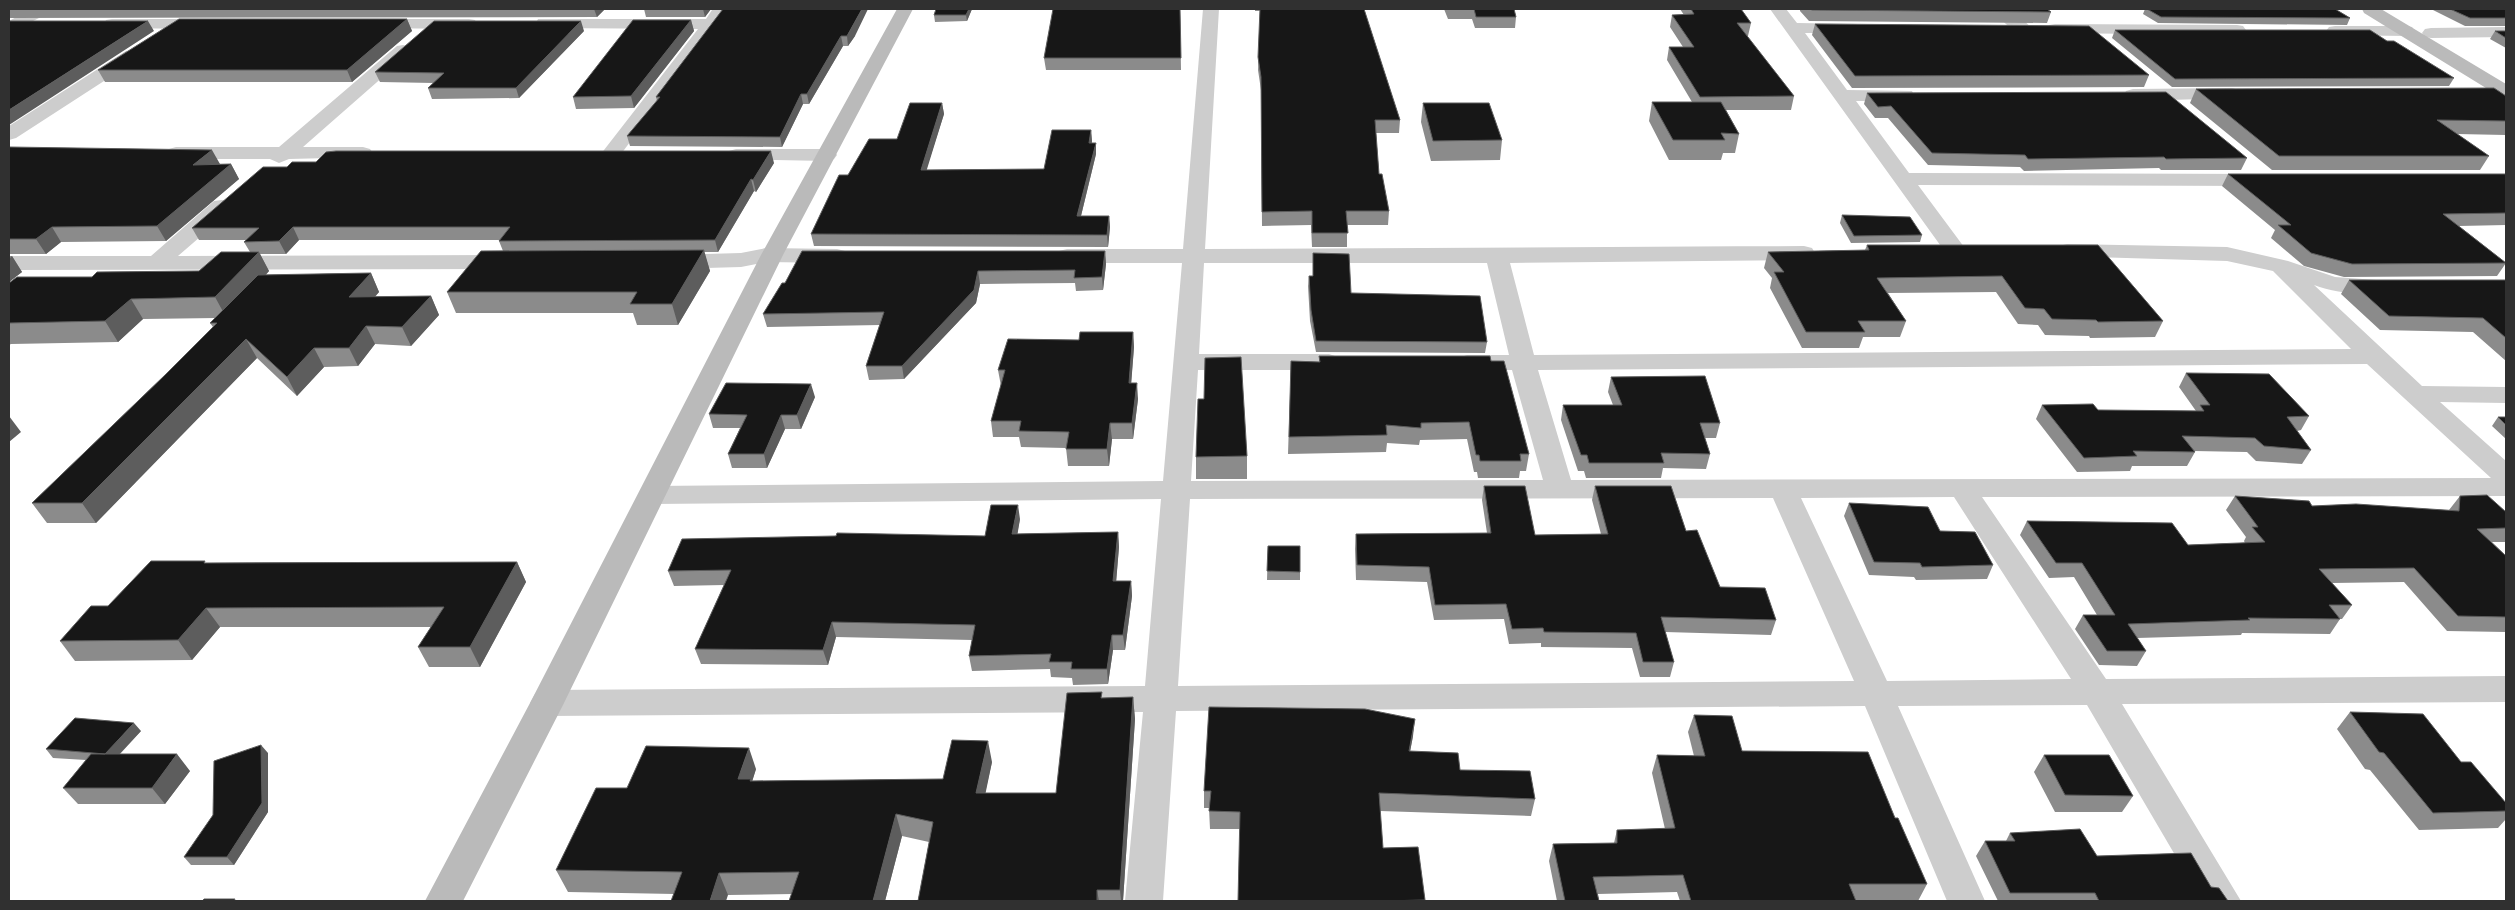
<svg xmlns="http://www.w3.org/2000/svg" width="2515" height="910" viewBox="0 0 2515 910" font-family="Mulish,sans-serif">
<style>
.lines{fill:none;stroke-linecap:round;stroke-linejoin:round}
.street{fill:#cdcdcd;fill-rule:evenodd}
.secondary{fill:#bababa;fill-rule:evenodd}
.wall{fill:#8b8b8b}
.shaded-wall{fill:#5d5d5d}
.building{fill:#171717;stroke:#5d5d5d}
</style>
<rect width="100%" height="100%" fill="#fff"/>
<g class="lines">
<path class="street" d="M31,9H51L49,13L9,33V21Z
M718,9L724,10L726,14L618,158L611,160L604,158L601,154L604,150L698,29L544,28L538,27L536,23L538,19H706L712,10Z
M1203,9H1219L1205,249L1804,246L1812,248L1815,253L1812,258L1804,260L1510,263L1534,355L2351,349L2273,271L2227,261L2059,256L2056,251L2059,246L2067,244L2227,247L2288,261L2335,277L2390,281L2394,286L2390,291C2367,297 2336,293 2314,285L2422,386L2506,387V403L2440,402L2506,461V496L1982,497L2106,679L2506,676V702L2122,704L2241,901H2202L2087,705L1898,706L1985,901H1947L1865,706L1176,711L1163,901H1125L1143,712L547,716L535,712L530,703L535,694L547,690L1145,686L1161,499L653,504L643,502L639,495L643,488L653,486L1163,481L1182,263H1067L1059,261L1056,256L1059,251L1067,249H1183ZM1204,263H1487L1509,355H1467L1458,358L1454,363L1458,368L1467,371L1512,370L1543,480L1191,481L1198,370H1329L1338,367L1342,362L1338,357L1329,354H1199ZM2367,364L2491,478L1571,480L1538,370ZM1954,497L2071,679L1887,681L1801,498ZM1773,498L1854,681L1178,686L1190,499Z
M1770,9H1786L1797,23L1856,24L1859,28L1856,32L1850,33H1805L1847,90L1912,91L1914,95L1912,99L1905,101H1856L1909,173L2262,174L2269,176L2272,180L2269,184L2262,186L1918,185L1967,251L1964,256L1956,258L1948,256Z
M1993,9H2011L2033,29L2030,33C2017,36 1999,20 1993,9Z
M112,19H206L212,20L214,24L212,28L206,29L106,28L104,24L106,20Z
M372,19H469L475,20L477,24L475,28L469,29L366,28L364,24L366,20Z
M2055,24L2237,25L2243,26L2246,30L2243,34L2237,35L2049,33L2046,29L2049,25Z
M2335,26H2406L2412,27L2415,31L2412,35L2406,36L2329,35L2326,31L2329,27Z
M2506,27V37L2431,38L2425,37L2422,33L2425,29L2431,28Z
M403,45L409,46L412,50L409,54L303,147H363L370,149L373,153L370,157L289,159L279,163L270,159H176L169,157L166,153L169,149L176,147H279L397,46Z
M132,50L138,51L141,55L138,59L16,138L9,140V126L126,51Z
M2232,88L2239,90L2241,94L2239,98L2133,101L2126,99L2124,95L2126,91L2133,89Z
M736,149H827L834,151L837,155L834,159L827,161L729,159L726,155L729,151Z
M222,200L230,201L233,206L230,211L178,256L508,255L516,257L519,262L516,267L508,269L9,270V256H151L214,201Z
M766,248L837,249L845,251L848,256L845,261L837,263L766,262L741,267L671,269L663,267L660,262L663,257L671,255L741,253Z"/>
<path class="secondary" d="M897,9H913L783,255L564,703L463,901H425L530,703L761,255Z
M2362,9H2381L2506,84V98L2499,96L2364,13Z"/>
</g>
<path class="wall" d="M9,9H605L597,17L9,18V20Z
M644,9H711L705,17H646Z
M723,9L855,36L848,46H843L809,104H803L782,147L630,146L627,136L657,101L656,97Z
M972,9L967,21L935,22L934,15Z
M1180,9L1181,70H1046L1044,58Z
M1255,9H1364L1400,120L1399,133H1376L1379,174L1389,211L1388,225H1347V247H1312L1311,225L1262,226L1261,90L1258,70L1260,11H1255Z
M1444,9H1514L1516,17L1515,28H1475L1472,19H1448Z
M1680,9H1741L1751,23L1748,36H1746L1794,96L1791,110H1726L1739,134L1735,153H1723L1721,160H1669L1649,121L1652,102H1692L1667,60L1669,47H1683L1670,27L1672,15H1684Z
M1800,9H2047L2051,12L2047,23L1809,21L1800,11Z
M2145,9H2335L2350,18L2347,25L2158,23L2143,14Z
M2431,9H2506V26H2465Z
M407,19L412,31L352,82H105L98,70Z
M691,20L694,31L634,108L576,109L573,97Z
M1815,24L2149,75L2144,87L1852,88L1812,35Z
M2115,30L2387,41L2454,78L2449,86L2172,87L2112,38Z
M584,31L519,98L432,99L428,88L434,83L380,82L375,72Z
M2495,31H2506V48L2490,39Z
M2196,89L2506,96V135L2457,134L2489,156L2480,170H2272L2190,103Z
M1867,93L2247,158L2241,170H2161L2159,168L2024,171L2020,167L1928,165L1888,118H1875L1864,104Z
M942,103L944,114L926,170L1044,169L1091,130L1092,143L1096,154L1081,216H1109L1110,227L1108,247L814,246L811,234L848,175L897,139Z
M1423,103L1502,140L1500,160L1431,161L1421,122Z
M9,147L220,164H219H231L239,179L166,241L61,242L46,254H9V256H12L22,272L9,282Z
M774,163L756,192L754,191L718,252H704L710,271L678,325H637L633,313H456L447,292L503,251L499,241L500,240H299L286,254H260L269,271L266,275L371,273L379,292L375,297L431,296L439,315L411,346L375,344L358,366L324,367L297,396L257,358L96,523H47L32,503L165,375L213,327L210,323L216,318L143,319L118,342L11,344L9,345V283L92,277L199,271L250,252L244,242L246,240H199L192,228Z
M2228,174H2506V225L2459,226L2506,263L2497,276L2344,277L2304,266L2271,238L2275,230L2222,186Z
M1842,215L1922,235L1920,242L1851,243L1840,223Z
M1867,245H2098L2163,321L2155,337L2090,338L2089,336L2045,335L2038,325L2018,324L1996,292L1888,293L1906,321L1900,337H1863L1859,348H1802L1770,288L1772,278L1764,268L1768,252L1865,250Z
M1105,251L1106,264L1103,290L1076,291L1075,283L980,284L976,303L904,379L869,380L866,366L880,325L767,327L763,314L785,283Z
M1313,253L1351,293L1487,342L1485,353L1316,352L1310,321L1308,286L1309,276H1313Z
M2349,280H2506V361L2473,332L2380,330L2341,294Z
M1133,332L1134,347L1131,383L1138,399L1133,439H1112L1109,466H1068L1066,448L1021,447L1019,437H993L991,421L1001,386L998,370L1079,340Z
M1319,356L1491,361L1529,454L1526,471H1520L1519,478H1478L1477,472H1474L1467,439L1420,440L1419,445L1387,443L1386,452L1288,454L1291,361L1319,362Z
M2186,373L2309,416L2301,430L2297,431L2311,450L2302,464L2256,461L2247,452L2194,451L2195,452L2187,466H2132L2130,471L2077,472L2036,419L2042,405L2098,410L2196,411L2179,387Z
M1611,377L1720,423L1716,438H1705L1710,454L1706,469L1663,468L1661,478H1586L1584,471H1578L1561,420L1563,405H1613L1608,392Z
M815,397L801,429H785L767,468H732L728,454L740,428H713L709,414Z
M1204,399L1247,456V479H1196V457Z
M2498,417H2506V439L2492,426Z
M1484,486L1535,535L1601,534L1592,500L1595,486L1686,531L1720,587L1776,620L1771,635L1665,632L1674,662L1670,677H1640L1632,648L1541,647V643L1509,644L1504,619L1434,620L1427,582L1356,580L1355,549L1356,534L1487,533L1482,500Z
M2235,496L2312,506L2449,510L2460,496L2506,512V542H2492L2506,556V632L2447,631L2404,582L2332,583L2352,605L2342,619H2340L2330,634L2242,633L2241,635L2137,638L2146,651L2137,666L2099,665L2075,629L2083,615H2097L2074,577L2049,578L2020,535L2027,521L2188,545L2245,543L2244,541L2246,537L2226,510Z
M1849,503L1940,531L1993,565L1987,579L1916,580L1914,577L1869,575L1844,516Z
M1020,519L1017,534L1118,532L1119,547L1116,581H1131L1132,596L1125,650H1113L1108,684L1073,685L1072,678L1051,677L1050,669L972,671L969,656L972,640L836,637L828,665L701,664L695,649L724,585L674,586L668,571L985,536Z
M1268,546H1300V580H1267Z
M517,562L526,582L480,667H429L418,647L431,627H220L192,660L75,661L60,641L108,606L207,563Z
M1133,697L1135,719L1123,901H918L929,842L902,836L885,901H789L792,894L728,895L568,892L556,870L627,788L756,769L752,781L943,779L992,762L985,793H1056L1103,698Z
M2350,712L2506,803V819L2498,828L2419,830L2370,770L2365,769L2337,729Z
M1694,715L1742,751L1895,818L1927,884L1918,901H1680L1677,892L1598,894L1599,901H1557L1549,861L1553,844L1614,843L1617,830L1665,829L1652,773L1657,755L1694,756L1688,732Z
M141,731L120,754L190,771L165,804H78L63,788L86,760L53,758L46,749Z
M1413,736L1410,751L1535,799L1531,816L1380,811L1383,848L1418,847L1425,901H1238L1240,829H1210L1209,808H1204V791Z
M268,753V812L234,865H191L184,857Z
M2044,755L2133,796L2122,812H2055L2034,772Z
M2010,833L2211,887L2228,901H1998L1976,856L1985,841H2006Z"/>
<path class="shaded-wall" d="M594,9H605L597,17Z
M703,9H711L705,17Z
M862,9H868L855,36L848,46L847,36Z
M969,9H972L967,21L966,15Z
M407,19L412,31L352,82L347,70Z
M691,20L694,31L634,108L631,96Z
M148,21L154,31L9,125V110Z
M581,21L584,31L519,98L516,88Z
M841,36L843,46L809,104L807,94Z
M801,94L803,104L782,147L780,137Z
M942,103L944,114L923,182L921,170Z
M1091,130L1092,141L1090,154L1089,143Z
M1096,143V154L1078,228L1077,216Z
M212,150L220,164L201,179L193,165Z
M771,151L774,163L756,192L753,180Z
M231,164L239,179L166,241L157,226Z
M751,179L754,191L718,252L715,240Z
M1109,216L1110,227L1108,247L1107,235Z
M52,227L61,242L46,254L36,239Z
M293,227L299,240L286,254L279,241Z
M704,250L710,271L678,325L672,304Z
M1105,251L1106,264L1103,290L1102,277Z
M259,252L269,271L226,317L215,297Z
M12,256L22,272L9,282V259Z
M978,271L980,284L976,303L904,379L902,366Z
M371,273L379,292L358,315L349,297Z
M431,296L439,315L411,346L402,327Z
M131,299L143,319L118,342L105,321Z
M366,326L375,344L358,366L349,348Z
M1133,332L1134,347L1130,399L1129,383Z
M246,339L257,358L96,523L82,503Z
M314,348L324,367L297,396L287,377Z
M1137,383L1138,399L1133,439L1132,423Z
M811,384L815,397L801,429L797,415Z
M781,415L785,429L767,468L764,454Z
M9,416L21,432L9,442Z
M1110,423L1112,439L1109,466L1107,449Z
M1018,505L1020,519L1015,549L1012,534Z
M1118,532L1119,547L1115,596L1113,581Z
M517,562L526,582L480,667L470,647Z
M1131,581L1132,596L1125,650L1123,635Z
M206,608L220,627L192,660L178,640Z
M832,622L836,637L828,665L823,650Z
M1112,635L1113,650L1108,684L1107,669Z
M1133,697L1135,719L1123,901H1121L1120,890Z
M1415,719L1413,736L1407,768L1409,751Z
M134,723L141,731L112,762L105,754Z
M988,741L992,762L981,815L976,793Z
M261,745L268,753V812L234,865L227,857Z
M749,748L756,769L752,782L738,779Z
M177,754L190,771L165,804L152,788Z
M896,814L902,836L885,901H873Z
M719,873L728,895L726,901H710Z
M1097,890L1099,901H1097Z"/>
<path class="building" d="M723,9H862L847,36H841L807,94H801L780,137L627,136L660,97H656Z
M936,9H969L966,15H934Z
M1053,9H1180L1181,58H1044Z
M1260,9H1364L1400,120H1375L1379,174H1382L1389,211H1346L1348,233H1312V211L1262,212L1261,77L1258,57Z
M1474,9H1514L1516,17H1476Z
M1691,9H1741L1751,23H1737L1794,96L1700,97L1669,47H1694L1672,15L1694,14Z
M1810,9H2047L2051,12L1812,10Z
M2147,9H2335L2350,18L2161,17Z
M2450,9H2506V18H2470Z
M179,19H407L347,70H98Z
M633,20H691L631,96L573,97Z
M9,21H148L9,110Z
M434,21H581L516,88H428L444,73L375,72Z
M1815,24L2089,26L2149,75L1855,76Z
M2115,30H2370L2387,41H2394L2454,78L2175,79Z
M2495,31H2506V38Z
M2494,88L2506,96V121L2437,120L2489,156H2279L2196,89Z
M2166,92L2247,158L2166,159L2164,157L2028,159L2025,155L1932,153L1891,106L1878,107L1867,93Z
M1652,102H1721L1739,134L1721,133L1725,140H1673Z
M910,103H942L921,170L1044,169L1052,130H1091L1089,143H1096L1077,216H1109L1107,235L811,234L839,175H848L869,139H897Z
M1423,103H1489L1502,140L1433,141Z
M9,147L212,150L193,165L231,164L157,226L52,227L36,239H9Z
M336,151H771L753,180L751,179L715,240L499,241L510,227H293L279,241L244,242L259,228H192L263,167H287L292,162H316L326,152Z
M2228,174H2506V213L2443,214L2506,263L2352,264L2311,253L2278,225H2291Z
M1842,215L1910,217L1922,235L1854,236Z
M1867,245H2098L2163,321L2098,322L2096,320L2052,319L2044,309L2025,308L2002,276L1877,278L1906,321H1858L1865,332H1806L1774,272H1784L1768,252L1869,250Z
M704,250L672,304H630L637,292H447L481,251Z
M802,251H1105L1102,277L1074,278L1075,270L978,271L974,290L902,366H866L884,312L763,314L782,283H785Z
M221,252H259L215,297L131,299L105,321L9,323V283L17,277H92L97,272L199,271Z
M1313,253L1349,254L1351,293L1480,296L1487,342L1316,341L1311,310L1309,276H1313Z
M371,273L349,297L431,296L402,327L366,326L349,348H314L287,377L246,339L82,503H32L165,375L217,323H210L258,275Z
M2349,280H2506V338L2483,318L2389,316Z
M1080,332H1133L1129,383H1137L1132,423H1110L1107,449H1066L1069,432L1019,431L1021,421H991L1005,370H998L1008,339L1079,340Z
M1319,356H1490L1491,361H1504L1529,454H1520L1521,461H1480L1479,455H1476L1469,422L1421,423V428L1386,425L1387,435L1289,437L1291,361L1320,362Z
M1241,357L1247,456L1196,457L1198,399H1204L1205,358Z
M2186,373L2269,374L2309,416L2287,417L2311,450L2264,446L2255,438L2182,436L2195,452L2133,451L2137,456L2084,458L2042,405L2093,404L2098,410L2204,411L2200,405H2210Z
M1705,376L1720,423H1700L1710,454L1661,453L1664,463H1589L1587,455H1581L1563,405H1622L1611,377Z
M726,383L811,384L797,415H781L764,454H728L747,415L709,414Z
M2498,417H2506V425Z
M1484,486H1525L1535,535L1608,534L1595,486H1671L1686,531L1697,530L1720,587L1765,588L1776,620L1661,617L1674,662H1643L1636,633L1544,632L1543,628L1512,629L1506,604L1435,605L1429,567L1357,565L1356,534L1491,533Z
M2487,495L2506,512V528L2477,529L2506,556V617L2458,616L2414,568L2319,569L2352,605H2329L2340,619L2248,618L2250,620L2128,624L2146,651H2107L2083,615H2115L2082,563H2056L2027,521L2172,523L2188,545L2265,542L2252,527H2258L2235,496L2309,501L2312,506L2356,504L2459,511L2460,496Z
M1849,503L1928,507L1940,531L1975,532L1993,565L1922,567L1920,563L1874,562Z
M991,505H1018L1012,534L1118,532L1113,581H1131L1123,635H1112L1107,669H1071L1072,662H1049L1051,654L969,656L975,625L832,622L823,650L695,649L731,570L668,571L682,539L836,536L837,533L985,536Z
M1268,546H1300V572L1267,571Z
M151,561H205L204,563L517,562L470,647H418L444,607L206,608L178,640L60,641L91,606H108Z
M1102,692L1101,698L1133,697L1120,890H1097V901H918L933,822L896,814L873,901H789L799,872L719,873L710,901H671L682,872L556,870L596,788H627L646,746L749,748L738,779H751L750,781L943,779L952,740L988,741L976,793H1056L1067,693Z
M1209,707L1365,709L1415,719L1409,751L1458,753L1460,770L1530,771L1535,799L1379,793L1383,848L1418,847L1425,900L1383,901H1238L1240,812L1209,811L1211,791H1204Z
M2350,712L2423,714L2461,762H2471L2506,803V811L2433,813L2384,753L2379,752Z
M1694,715L1732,716L1742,751L1868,752L1895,818H1898L1927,884H1849L1856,901H1691L1683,875L1593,877L1599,901H1565L1553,844L1617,843V830L1675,828L1657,755L1705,756Z
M75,718L134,723L105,754L46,749Z
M261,745L262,803L227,857H184L213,815L214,761Z
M91,754H177L152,788H63Z
M2044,755H2109L2133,796L2065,795Z
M2080,829L2097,856L2191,853L2211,887L2219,888L2228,901H2099L2095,893H2010L1985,841H2015L2010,833Z
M204,899H235L234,901H202Z"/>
<rect width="2515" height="910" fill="none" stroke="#303030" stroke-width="20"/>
</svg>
